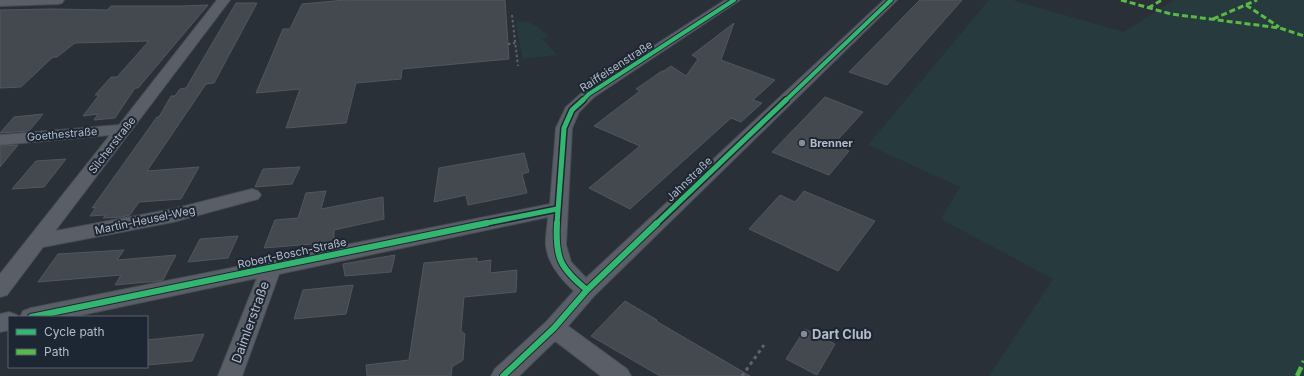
<svg xmlns="http://www.w3.org/2000/svg" width="1304" height="376" viewBox="0 0 1304 376" font-family="Inter,sans-serif">
<style>
.green{fill:#273a3e}
.building{fill:#444950;stroke:#52575f}
.lines{fill:none;stroke-linecap:round;stroke-linejoin:round}
.minor-casing{stroke:#484c53;stroke-width:2}
.path-far1{stroke:#5d636a;stroke-width:2;stroke-dasharray:2.5 2.5;stroke-linecap:butt}
.path{stroke:#5d636a;stroke-width:3;stroke-dasharray:3.5 3.5;stroke-linecap:butt}
.minor{fill:#5a5e66;fill-rule:evenodd}
.quiet-far1{stroke:#58b947;stroke-width:3;stroke-dasharray:6 3;stroke-linecap:butt}
.quiet{stroke:#58b947;stroke-width:4.5;stroke-dasharray:10 4.5;stroke-linecap:butt}
.cycleway-far2-casing{stroke:#1d2633;stroke-width:6}
.cycleway-far1-casing{stroke:#1d2633;stroke-width:8}
.cycleway-casing{stroke:#1d2633;stroke-width:8}
.cycleway-far2{stroke:#33b770;stroke-width:4}
.cycleway-far1{stroke:#33b770;stroke-width:5}
.cycleway{stroke:#33b770;stroke-width:6}
.poi-dot{fill:#848b96;stroke:#1d2633;stroke-width:1.5}
.labels{text-anchor:middle;stroke-width:4;stroke-linejoin:round;paint-order:stroke}
.street-label{font-size:11px;fill:#b4bcc9;stroke:#1d2633}
.poi-label{font-size:11px;font-weight:bold;fill:#b4bcc9;stroke:#1d2633;text-anchor:start}
.near-street-label{font-size:13px;fill:#b4bcc9;stroke:#1d2633}
.near-poi-label{font-size:13px;font-weight:bold;fill:#b4bcc9;stroke:#1d2633;text-anchor:start}
</style>
<rect width="100%" height="100%" fill="#2a3038"/>
<path class="green" d="M989,0H1012L1124,32L1174,0H1304V376H989L1053,279L941,219L960,187L868,145Z
M519,21C531,20 540,29 549,36L542,39L557,55L523,59L516,24Z"/>
<path class="building" d="M345,0H505L509,59L402,69L401,79L356,83L346,123L286,128L300,89L256,93L283,29H290L302,4Z
M920,0H962L887,85L849,72Z
M236,3H257L214,83L206,84L147,171L199,167L181,199L139,202L130,215L122,217L103,218L106,215L90,216L96,207L92,208L157,117H159L171,96H175L180,89L186,88Z
M208,5L138,88H135L115,118L94,120L98,114L83,116L99,95H95L111,77H117L149,41L75,43L57,57H53L21,87L0,88V10L52,9L107,10L111,6H182Z
M734,23L721,60L775,80L753,100L762,103L741,122L731,118L630,209L589,188L640,146L594,126L640,91L636,89L662,71H664L671,66L686,76L698,59L692,55Z
M825,97L863,112L833,145L849,151L829,175L772,152Z
M43,114L29,131L0,133L14,117Z
M18,145L0,167V146Z
M524,153L529,172L522,174L527,193L468,205L466,195L434,202L439,168Z
M66,159L44,187L12,189L36,161Z
M300,167L292,184L255,187L263,169Z
M326,191L321,209L383,197L384,219L334,230V242L311,247L312,244L264,248L275,220L298,218L306,193Z
M804,191L875,221L838,271L749,229L780,195L795,202Z
M238,236L228,258L188,262L200,239Z
M124,250L117,260L176,255L163,280L159,281L115,285L121,275L38,282L58,254Z
M395,255L391,272L345,276L343,264Z
M477,258V262L491,260L490,273L517,270L516,292L464,297L461,331L465,334L463,360L452,367L451,376H367L366,365L409,360L424,263Z
M353,285L346,314L294,319L303,290Z
M625,301L657,320L656,321L750,376H660L591,336Z
M805,329L835,344L817,375L786,359Z
M204,334L192,361L147,365V340Z"/>
<g class="lines">
<defs>
<path id="minor" d="M0,0H64L62,3L58,4L0,6Z
M217,0H230L55,231L173,209L252,189L258,191L261,195L258,199L173,222L43,247L7,295L0,297V274L110,135L0,145V135L119,125Z
M725,0H740L594,97L579,112L572,128L566,245L571,262L586,278L884,0H897L594,296L568,326L627,369L631,376H601L555,341L519,376H491L495,369L546,322L574,291C561,279 548,264 546,246C545,237 548,226 548,217L279,274L242,376H218L257,278L72,317H20L23,311L31,308L550,204L556,128L566,107L584,91Z
M9,312L17,315L18,317H9V330L0,332V314Z"/>
</defs>
<use href="#minor" class="minor-casing"/>
<path class="path-far1" d="M512,15L518,66
M508,44L515,43"/>
<path class="path" d="M742,376L764,345"/>
<use href="#minor" class="minor"/>
<path class="quiet-far1" d="M1121,0L1171,14L1280,28L1304,36
M1246,5L1279,27
M1148,8L1162,0
M1213,19L1257,0"/>
<path class="quiet" d="M1297,376L1304,361"/>
<defs>
<path id="cycleway-far2" d="M582,101L589,94L734,0
M785,101L891,0"/>
<path id="cycleway-far1" d="M482,224L557,209
M557,224L564,128L572,110L583,100
M656,224L786,100"/>
<path id="cycleway" d="M557,223C555,258 560,268 587,290
M31,317L487,223
M503,376L554,328L587,290L657,223"/>
</defs>
<use href="#cycleway-far2" class="cycleway-far2-casing"/>
<use href="#cycleway-far1" class="cycleway-far1-casing"/>
<use href="#cycleway" class="cycleway-casing"/>
<use href="#cycleway-far2" class="cycleway-far2"/>
<use href="#cycleway-far1" class="cycleway-far1"/>
<use href="#cycleway" class="cycleway"/>
</g>
<g class="poi-dot">
<circle cx="802" cy="143" r="4"/>
<circle cx="804" cy="334" r="4"/>
</g>
<g class="labels">
<g class="street-label">
<text transform="translate(616 66) rotate(-33)" y="4">Raiffeisenstraße</text>
<text transform="translate(62 134) rotate(-5)" y="4">Goethestraße</text>
<text transform="translate(112 145) rotate(-52)" y="4">Silcherstraße</text>
<text transform="translate(689 179) rotate(-44)" y="4">Jahnstraße</text>
<text transform="translate(145 220) rotate(-12)" y="4">Martin-Heusel-Weg</text>
<text transform="translate(292 253) rotate(-12)" y="4">Robert-Bosch-Straße</text>
</g>
<g class="poi-label">
<text x="810" y="147">Brenner</text>
</g>
<g class="near-street-label">
<text transform="translate(250 322) rotate(-70)" y="5">Daimlerstraße</text>
</g>
<g class="near-poi-label">
<text x="812" y="339">Dart Club</text>
</g>
</g>
<rect x="8" y="316" width="140" height="52" fill="#1d2633" stroke="#59626f"/>
<rect x="16" y="329" width="20" height="6" fill="#33b770" stroke="#59626f"/>
<text x="44" y="336" font-size="12" fill="#b4bcc9">Cycle path</text>
<rect x="16" y="349" width="20" height="6" fill="#58b947" stroke="#59626f"/>
<text x="44" y="356" font-size="12" fill="#b4bcc9">Path</text>
</svg>
